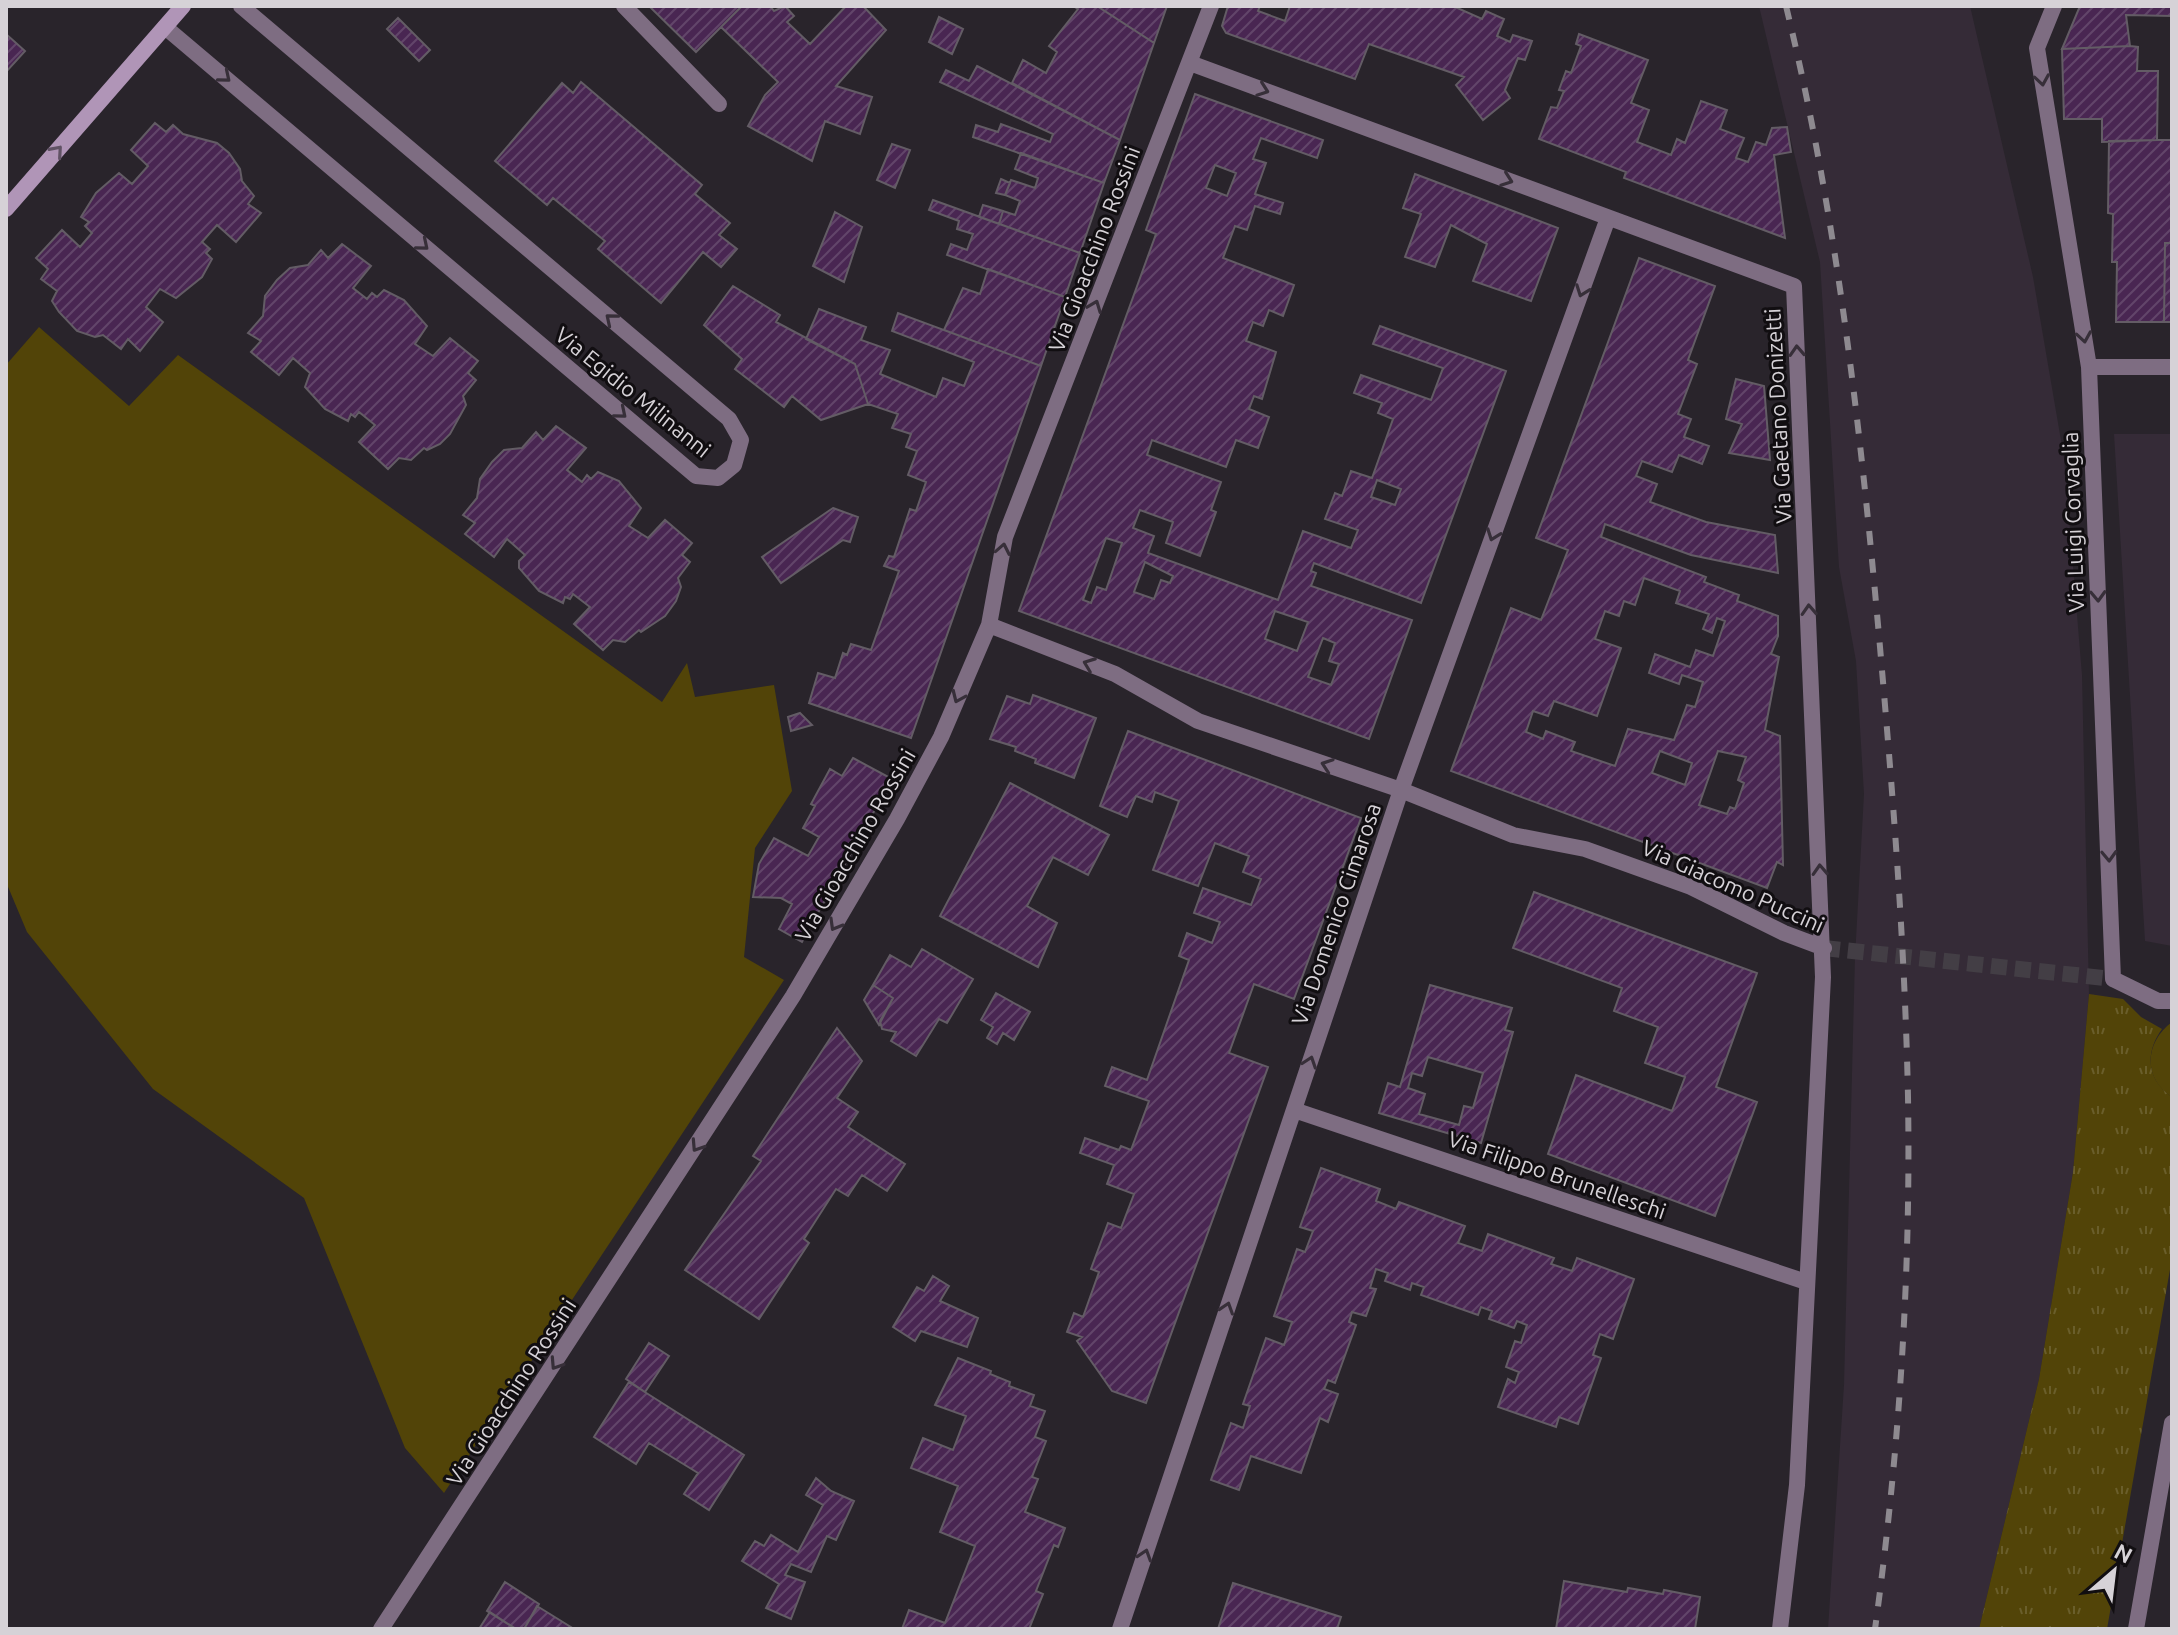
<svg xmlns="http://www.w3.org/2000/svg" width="2178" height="1635" viewBox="0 0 2178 1635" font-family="Ubuntu,sans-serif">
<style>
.built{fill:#352b37}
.grass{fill:#524408}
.park{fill:url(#park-tufts)}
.building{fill:url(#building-hatch);stroke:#635c65;stroke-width:2;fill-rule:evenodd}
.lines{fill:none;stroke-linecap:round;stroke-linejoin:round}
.minor-tunnel{stroke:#433e45;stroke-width:16;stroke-dasharray:16 8;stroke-linecap:butt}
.minor{stroke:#7e6d82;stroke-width:16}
.secondary{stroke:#b095b7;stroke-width:16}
.rail{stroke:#8e8a90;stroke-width:6;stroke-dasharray:14 14;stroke-linecap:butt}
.oneway{stroke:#372f39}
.oneway2{stroke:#605264}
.labels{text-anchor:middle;stroke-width:6;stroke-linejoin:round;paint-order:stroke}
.street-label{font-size:22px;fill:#d6d2d7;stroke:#110e11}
</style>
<defs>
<pattern id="park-tufts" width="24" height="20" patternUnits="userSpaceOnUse" patternTransform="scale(2)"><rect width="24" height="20" fill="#524408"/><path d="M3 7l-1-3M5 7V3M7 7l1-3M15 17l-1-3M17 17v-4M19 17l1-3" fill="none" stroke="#6a5e2b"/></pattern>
<pattern id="building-hatch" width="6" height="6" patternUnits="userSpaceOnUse" patternTransform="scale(2)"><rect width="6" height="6" fill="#492652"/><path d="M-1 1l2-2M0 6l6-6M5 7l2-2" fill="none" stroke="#62456a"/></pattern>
</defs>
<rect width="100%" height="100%" fill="#29242b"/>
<path class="built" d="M1759,6H1970L2033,277L2064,458L2082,675L2089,994L2073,1172L2039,1379L1979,1629H1828L1844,1385L1855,957L1864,794L1856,661L1839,567L1820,262Z
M2114,434H2172V946L2145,941Z"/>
<path class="grass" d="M39,327L129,406L178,355L662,702L687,663L695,697L774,685L792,791L755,848L744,957L784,980L444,1493L405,1448L304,1198L153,1089L27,932L6,882V365Z
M2172,1022V1097C2142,1078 2145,1042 2172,1022Z"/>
<path class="park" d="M2089,994L2123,999L2141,1017L2162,1029C2145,1052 2146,1080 2172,1097V1258L2107,1629H1979L2039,1379L2073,1172Z"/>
<path class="building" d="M649,6H742L696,52Z
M742,6H770L774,11L785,6L794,16L787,22L810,44L846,6H863L886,30L836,86L872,97L860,134L825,121L812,161L748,126L765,95L778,82L721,27Z
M1073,6H1097L1154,43L1120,140L1012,83L1023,60L1046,73L1057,52L1049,46L1078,9Z
M1097,6H1167L1154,43Z
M1228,6H1260L1258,11L1285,21L1290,6H1453L1482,19L1486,11L1504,19L1497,36L1510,42L1513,35L1532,41L1525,60L1518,58L1505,90L1510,98L1483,120L1456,85L1464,77L1369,44L1355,79L1226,33L1222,26Z
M2080,6H2172V16L2126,15L2130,46L2062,49Z
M939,17L963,29L952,54L929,42Z
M398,18L430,50L419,61L387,29Z
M6,34L25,51L6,72Z
M1579,34L1648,60L1631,103L1649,110L1637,142L1671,155L1677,139L1685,143L1701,101L1727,110L1720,129L1744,138L1736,158L1748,162L1756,142L1766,145L1772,128L1787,127L1791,152L1774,155L1785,238L1624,178L1626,172L1539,139L1551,107L1557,108L1564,91L1559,90L1566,71L1571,73L1581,46L1576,44Z
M2130,46L2138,47L2137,71H2158L2157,140L2102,142V119H2064L2062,49Z
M977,66L1120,140L1104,183L973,137L976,125L998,132L1001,124L1050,142L1053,134L940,82L946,70L969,81Z
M581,82L702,185L695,194L730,223L719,235L737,249L721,267L703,252L661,303L598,249L605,241L553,198L547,205L495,161L562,83L573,93Z
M1195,94L1323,140L1317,158L1261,138L1253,159L1266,163L1255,194L1283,203L1280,214L1255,206L1247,230L1235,226L1223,258L1294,285L1283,316L1269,310L1263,326L1253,322L1246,341L1276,352L1262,399L1254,396L1249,409L1269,417L1258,448L1236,440L1226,467L1152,440L1147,455L1221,482L1211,510L1216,512L1200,556L1166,543L1173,522L1140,510L1133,528L1154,536L1148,553L1278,600L1303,531L1351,548L1358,530L1325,519L1335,493L1342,496L1351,471L1372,478L1393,419L1378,413L1382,403L1354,393L1361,375L1431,400L1443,368L1373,344L1380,326L1506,371L1421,603L1314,563L1311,571L1316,573L1311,586L1412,620L1369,739L1019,611L1156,234L1146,230ZM1215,165L1236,173L1227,196L1206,188ZM1377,480L1401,489L1395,505L1371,497ZM1106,538L1122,543L1106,590L1097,587L1091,603L1083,600ZM1145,562L1173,576L1170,583L1161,580L1154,599L1134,592ZM1275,611L1308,622L1297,651L1265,639ZM1323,638L1335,643L1329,661L1339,664L1331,685L1308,677Z
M155,123L166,132L173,125L183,134L217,143L229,153L240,169L242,181L254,196L248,204L261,213L236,242L217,225L202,242L210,249L206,253L212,259L202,277L176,298L160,289L146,307L163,322L140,351L128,339L121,349L103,335L95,337L77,331L59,312L52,301L57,291L41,279L48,269L36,258L62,230L80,247L92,233L85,226L89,222L81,217L96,193L119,173L132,184L148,166L131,150Z
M2157,140H2172V243H2165L2164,322H2116L2117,262H2112L2113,214L2108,213L2109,141Z
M892,144L910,150L895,188L877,180Z
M1021,153L1104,183L1080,253L999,224L1003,211L1015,215L1020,201L1005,195L1011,180L1035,188L1038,178L1015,169Z
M1415,174L1558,228L1531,301L1473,281L1487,244L1451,225L1435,267L1405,257L1421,214L1403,208Z
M1001,179L1010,183L1005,195L996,193Z
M933,200L1080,253L1065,297L947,255L951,244L967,250L973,234L957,229L959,221L929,210Z
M983,205L1003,211L999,224L979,217Z
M835,212L862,227L844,282L813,266Z
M2165,243H2172V322H2164Z
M342,244L371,266L353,288L367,299L372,293L377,297L384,290L404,300L427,326L415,344L433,356L450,338L478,361L468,373L476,380L463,396L466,405L450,434L440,444L427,450L424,448L411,460L399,458L388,469L359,442L375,425L359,412L355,417L351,414L348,421L325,409L305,387L310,373L293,358L279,375L251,352L261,341L248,333L263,316L265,296L277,280L290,268L308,265L321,250L328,258Z
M1639,258L1715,286L1688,360L1697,364L1678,414L1691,419L1684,437L1709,446L1702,464L1679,455L1672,472L1642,461L1636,476L1657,484L1650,502L1706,522L1775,535L1778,573L1691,555L1605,524L1601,537L1706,577L1704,582L1739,595L1737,601L1778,616V636L1771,654L1779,657L1765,730L1780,736L1783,865L1777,862L1767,888L1451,771L1511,608L1541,620L1568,550L1536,538ZM1644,578L1680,591L1676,603L1709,614L1703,629L1712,633L1717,618L1725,621L1713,656L1696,650L1690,667L1655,654L1649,673L1679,684L1682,675L1703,682L1695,707L1687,705L1674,740L1628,729L1615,766L1571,751L1575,742L1546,731L1543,739L1526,732L1533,711L1548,716L1554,701L1597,716L1621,648L1595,639L1605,611L1619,616L1624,601L1635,605ZM1660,751L1692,763L1685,785L1652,773ZM1718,751L1746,757L1738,780L1744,783L1735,809L1730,807L1727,814L1699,805Z
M988,269L1065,297L1041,366L944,330L963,288L980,294Z
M733,286L780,315L776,322L855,364L868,404L821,420L792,396L784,407L735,369L742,359L704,325Z
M819,309L866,327L861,340L890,350L880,374L936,397L943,378L964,386L974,362L892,331L898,313L1041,366L911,738L809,703L818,673L835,678L843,653L847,655L851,644L871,650L899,571L884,566L889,556L894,557L910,509L916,511L926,482L908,475L917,451L906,447L911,434L892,428L898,414L868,404L855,364L806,339Z
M1736,379L1764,386L1770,460L1729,453L1742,424L1726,419Z
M556,426L586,448L567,470L582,482L587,475L591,479L598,472L619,481L641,508L629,526L648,538L665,520L692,543L682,555L690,562L678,578L681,587L676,601L665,616L641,632L639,630L625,642L613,640L603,650L574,624L590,607L573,594L570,599L565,597L563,603L539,591L519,568V561L525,555L507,539L494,557L465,534L475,523L463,515L477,498L480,479L492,462L504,450L522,448L536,432L543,440Z
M833,508L858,517L850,542L843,540L781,583L762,557Z
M1033,695L1096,718L1074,778L1035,763L1036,759L1015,751L1016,747L990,739L1007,696L1030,704Z
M800,713L812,725L791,731L788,717Z
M1128,731L1361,818L1294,999L1254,984L1229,1053L1268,1067L1146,1403L1112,1391L1077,1341L1082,1337L1067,1332L1074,1313L1083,1317L1099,1272L1091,1269L1108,1223L1121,1228L1134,1194L1107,1184L1114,1165L1080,1153L1085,1138L1119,1150L1121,1146L1131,1150L1149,1101L1105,1086L1112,1067L1147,1080L1189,960L1179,956L1187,933L1212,943L1220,922L1194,913L1203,888L1251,905L1261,879L1243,872L1249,856L1215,843L1198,886L1153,870L1179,801L1155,792L1152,802L1136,796L1127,817L1100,806Z
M853,758L892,779L802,942L779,929L792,904L781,898L753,897L759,864L774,838L808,856L819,837L803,828L815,806L811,804L830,769L842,776Z
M1010,783L1109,835L1088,875L1053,857L1027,906L1057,923L1038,967L940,916Z
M1534,892L1757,973L1716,1087L1757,1102L1715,1216L1548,1154L1576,1075L1672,1111L1685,1077L1645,1063L1658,1027L1614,1011L1622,988L1513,948Z
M922,949L973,979L947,1023L939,1019L916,1056L891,1041L896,1032L882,1029L880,1021L893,998L873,985L890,955L911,967Z
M873,985L893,998L879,1025L864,1000Z
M1430,985L1512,1008L1505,1030L1513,1032L1481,1143L1379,1113L1388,1083L1400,1087ZM1428,1057L1483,1073L1473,1108L1464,1106L1459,1125L1419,1114L1425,1094L1408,1088L1412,1073L1422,1076Z
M996,993L1030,1012L1014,1040L1003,1033L997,1044L987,1038L993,1027L981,1020Z
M837,1028L862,1061L837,1098L858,1112L848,1127L905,1164L887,1191L862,1175L848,1196L836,1189L804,1239L809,1243L759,1319L685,1270L761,1161L753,1156Z
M1321,1168L1380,1189L1376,1201L1396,1209L1399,1202L1465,1226L1458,1243L1482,1251L1488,1234L1554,1258L1551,1264L1572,1271L1577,1258L1634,1279L1613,1339L1600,1334L1593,1355L1601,1358L1578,1424L1559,1417L1556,1427L1498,1407L1508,1379L1515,1383L1519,1372L1506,1367L1515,1341L1521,1343L1527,1325L1517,1321L1514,1328L1489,1319L1492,1311L1481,1307L1478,1315L1421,1295L1424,1287L1412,1283L1410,1290L1385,1281L1388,1273L1376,1269L1370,1288L1376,1289L1366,1316L1352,1312L1349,1322L1356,1325L1335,1383L1328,1380L1324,1389L1338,1394L1328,1422L1320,1418L1301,1473L1251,1456L1239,1490L1211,1480L1231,1423L1243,1428L1250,1406L1243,1404L1266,1338L1284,1345L1292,1322L1274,1316L1297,1249L1305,1252L1313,1231L1300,1227Z
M933,1276L949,1286L940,1301L978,1318L967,1347L921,1331L915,1341L893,1327L917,1287L924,1291Z
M649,1343L669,1356L645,1392L626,1379Z
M958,1358L991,1371L990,1374L1010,1382L1009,1386L1034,1395L1030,1406L1045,1411L1035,1437L1046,1441L1032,1477L1038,1479L1025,1512L1065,1528L1058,1547L1054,1545L1036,1591L1043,1594L1029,1629H902L909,1610L945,1623L975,1546L940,1532L958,1486L911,1468L923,1438L953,1450L966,1416L935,1405Z
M629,1382L744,1455L709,1510L684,1494L698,1473L649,1443L636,1464L594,1437Z
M816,1478L831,1491L854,1501L836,1540L827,1536L811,1572L791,1564L785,1575L805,1582L791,1619L766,1608L779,1584L742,1561L755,1541L764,1546L771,1535L798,1552L823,1505L806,1495Z
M1564,1581L1627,1592L1628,1588L1663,1594L1664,1590L1700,1597L1695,1629H1556Z
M505,1582L539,1604L524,1629H516L487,1611Z
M1233,1583L1341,1617L1337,1629H1218Z
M537,1606L574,1629H524Z
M490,1612L516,1629H479Z"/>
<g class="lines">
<path class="minor-tunnel" d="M1824,948L2113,979"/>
<path class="minor" d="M624,6L719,104
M2054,6L2037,48L2089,367L2113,979L2158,1001H2172
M165,27L696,476L718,478L734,465L741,440L729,419L241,6
M1190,63L1794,286L1823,977L1797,1485L1780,1629
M2089,367H2172
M989,625L1115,674L1198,721L1401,790L1513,835L1585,849L1691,887L1784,933L1824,948
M1294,1110L1806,1282
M381,1629L793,996L897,819L941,737L989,625L1005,537L1211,6
M1120,1629L1401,790L1608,218
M2136,1629L2172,1423"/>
<path class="secondary" d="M6,209L183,6"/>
<path class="rail" d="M1786,6C1837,215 1861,432 1880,647C1893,796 1905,947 1908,1097C1911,1274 1899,1454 1875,1629"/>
</g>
<defs><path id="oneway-chevron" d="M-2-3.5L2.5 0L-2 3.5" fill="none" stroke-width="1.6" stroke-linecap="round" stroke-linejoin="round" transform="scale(2)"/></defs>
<g class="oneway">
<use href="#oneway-chevron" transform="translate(225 77) rotate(40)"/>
<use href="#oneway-chevron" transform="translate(2042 80) rotate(81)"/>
<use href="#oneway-chevron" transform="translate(1263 90) rotate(20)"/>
<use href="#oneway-chevron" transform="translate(1507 180) rotate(20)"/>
<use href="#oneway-chevron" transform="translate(423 245) rotate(40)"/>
<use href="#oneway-chevron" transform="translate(1582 291) rotate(110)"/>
<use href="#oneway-chevron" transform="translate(1095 306) rotate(-69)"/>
<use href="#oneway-chevron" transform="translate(611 319) rotate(-140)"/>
<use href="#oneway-chevron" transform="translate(2084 337) rotate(81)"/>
<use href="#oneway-chevron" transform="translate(1797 351) rotate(-93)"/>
<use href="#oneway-chevron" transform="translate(621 413) rotate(40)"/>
<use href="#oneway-chevron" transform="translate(1493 535) rotate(110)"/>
<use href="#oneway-chevron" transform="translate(1003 549) rotate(-79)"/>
<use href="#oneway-chevron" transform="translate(2098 596) rotate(88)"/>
<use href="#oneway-chevron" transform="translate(1809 610) rotate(-93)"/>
<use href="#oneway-chevron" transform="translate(1089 664) rotate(-159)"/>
<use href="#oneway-chevron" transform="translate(958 697) rotate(114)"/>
<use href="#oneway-chevron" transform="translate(1327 765) rotate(-161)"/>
<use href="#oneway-chevron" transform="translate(2109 856) rotate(88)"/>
<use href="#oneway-chevron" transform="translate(1820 870) rotate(-93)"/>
<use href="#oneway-chevron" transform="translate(835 925) rotate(120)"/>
<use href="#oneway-chevron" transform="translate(1310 1062) rotate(-71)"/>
<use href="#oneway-chevron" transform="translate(697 1146) rotate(123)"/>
<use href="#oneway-chevron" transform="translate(1227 1308) rotate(-72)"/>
<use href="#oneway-chevron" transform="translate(556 1364) rotate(123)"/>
<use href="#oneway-chevron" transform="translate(1145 1555) rotate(-72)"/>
</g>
<use class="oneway2" href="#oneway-chevron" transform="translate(57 151) rotate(-49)"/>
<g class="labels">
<g class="street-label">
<text transform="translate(1094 249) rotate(-69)" y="8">Via Gioacchino Rossini</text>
<text transform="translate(633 392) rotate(39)" y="8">Via Egidio Milinanni</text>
<text transform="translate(1778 416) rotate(-93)" y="8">Via Gaetano Donizetti</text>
<text transform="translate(2073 522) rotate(-92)" y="8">Via Luigi Corvaglia</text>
<text transform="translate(855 845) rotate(-60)" y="8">Via Gioacchino Rossini</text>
<text transform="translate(1733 886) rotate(24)" y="8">Via Giacomo Puccini</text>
<text transform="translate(1336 914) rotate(-71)" y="8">Via Domenico Cimarosa</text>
<text transform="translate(1557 1175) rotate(19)" y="8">Via Filippo Brunelleschi</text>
<text transform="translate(511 1392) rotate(-57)" y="8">Via Gioacchino Rossini</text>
</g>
</g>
<rect width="2178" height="1635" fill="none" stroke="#d6d2d7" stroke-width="16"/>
<g transform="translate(2114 1571) rotate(28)" stroke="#110e11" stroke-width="6" paint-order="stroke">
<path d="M0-6L14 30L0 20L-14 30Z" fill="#d6d2d7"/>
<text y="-12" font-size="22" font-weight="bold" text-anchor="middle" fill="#d6d2d7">N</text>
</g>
</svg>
